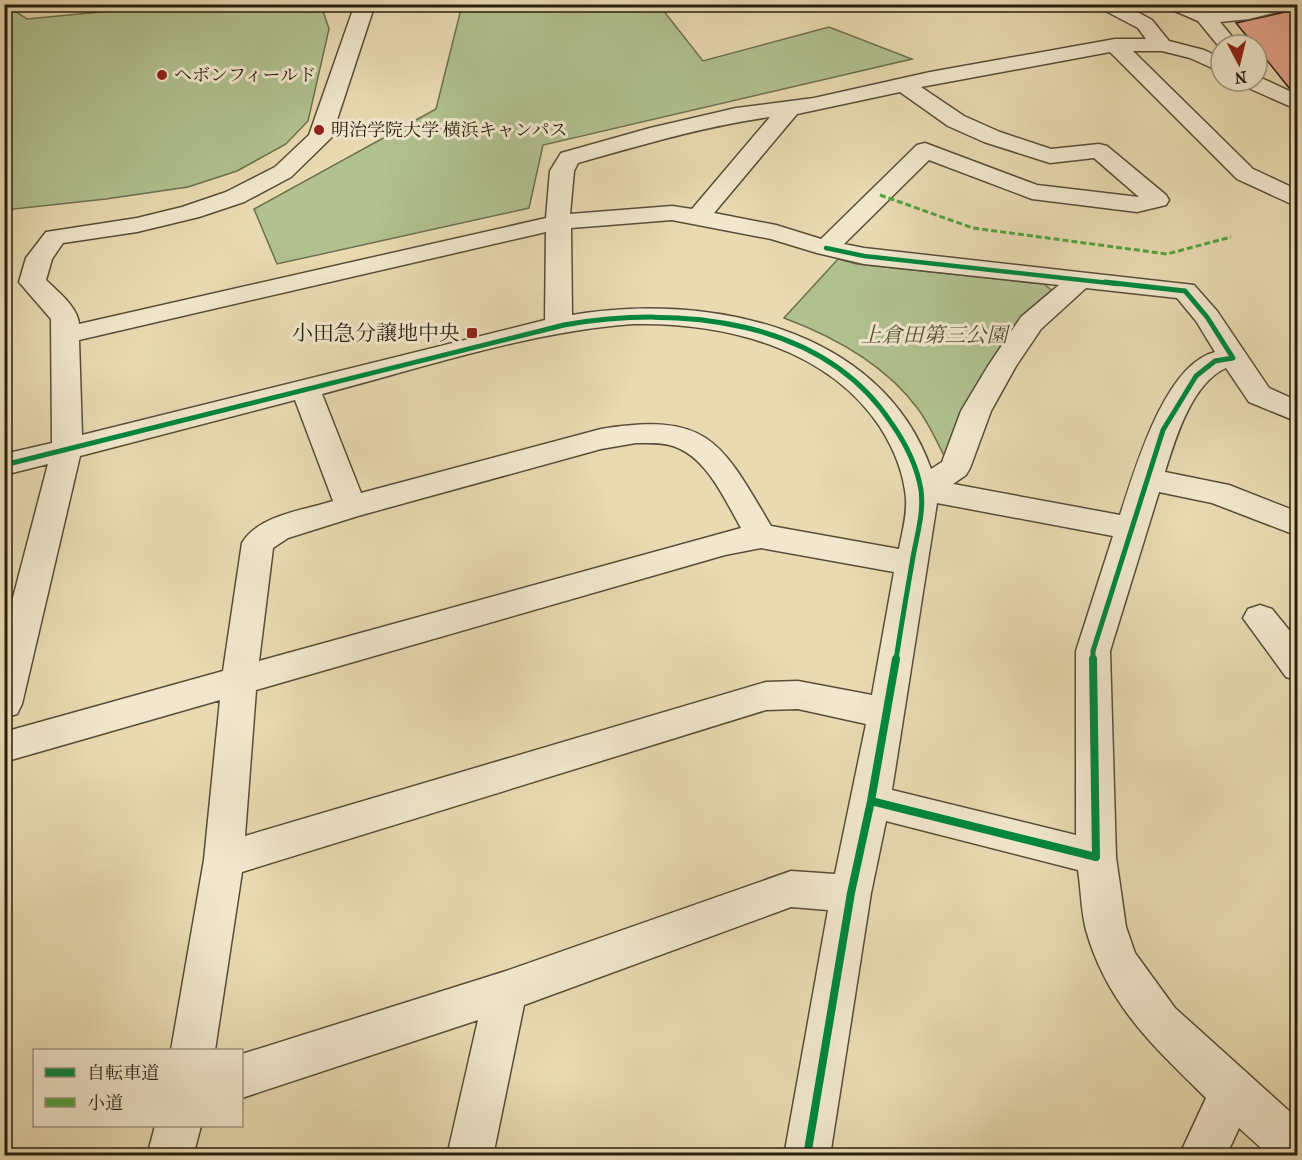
<svg xmlns="http://www.w3.org/2000/svg" width="1302" height="1160" viewBox="0 0 1302 1160" font-family="'IM FELL French Canon','Noto Serif JP',serif">
<style>
.green{fill:#b1c190;stroke:#6c7050;stroke-width:1.5}
.building{fill:#e6a48e;stroke:#271e11;stroke-width:1.5}
.lines{fill:none;stroke-linecap:round;stroke-linejoin:round}
.minor-casing{stroke:#584d39;stroke-width:3}
.minor{fill:#f1e7cc;fill-rule:evenodd}
.quiet{stroke:#51a23f;stroke-width:3;stroke-dasharray:6 3;stroke-linecap:butt}
.cycleway-far2-casing{stroke:#f1e7cc;stroke-width:7}
.cycleway-far1-casing{stroke:#f1e7cc;stroke-width:9}
.cycleway-casing{stroke:#f1e7cc;stroke-width:11}
.cycleway-far2{stroke:#00873e;stroke-width:4.5}
.cycleway-far1{stroke:#00873e;stroke-width:5}
.cycleway{stroke:#00873e;stroke-width:8}
.poi-dot{fill:#8f2418;stroke:#f1e7cc;stroke-width:2}
.labels{text-anchor:middle;stroke-width:6;stroke-linejoin:round;paint-order:stroke}
.far-poi-label{font-size:18px;fill:#271e11;stroke:#f1e7cc;text-anchor:start}
.poi-label{font-size:21px;fill:#271e11;stroke:#f1e7cc;text-anchor:end}
.park-label{font-size:21px;font-style:italic;fill:#504f37;stroke:#f1e7cc}
</style>
<rect width="100%" height="100%" fill="#e9dab1"/>
<filter id="stains"><feTurbulence type="fractalNoise" baseFrequency=".00333" numOctaves="4"/><feColorMatrix values="0 0 0 0 .2 0 0 0 0 .09 0 0 0 0 .02 0 0 0 .5 -.17"/></filter>
<radialGradient id="worn" r=".72"><stop offset=".6" stop-color="#630" stop-opacity="0"/><stop offset="1" stop-color="#630" stop-opacity=".3"/></radialGradient>
<path class="green" d="M5,5L27,19L173,5H317L323,11L329,29L308,121L286,144L237,171L188,187L106,199L5,210Z
M462,5H659L703,61L829,27L912,59L543,145L529,208L277,264L254,209L436,109Z
M838,259L857,264L1044,284L1055,293L1006,336L966,409L945,458C937,441 929,424 918,409C885,364 835,337 784,318Z"/>
<path class="building" d="M1298,6V92L1290,89L1257,48V45H1254L1236,23L1294,10Z"/>
<g class="lines">
<defs>
<path id="minor" d="M41,4H112L109,8L102,10H51L44,8Z
M355,4H375L331,138L291,177L244,202L199,217L137,232L63,243L52,259L46,280C57,291 78,307 79,324L546,218L550,171L561,153L650,128L736,108L814,98L930,72L1115,39H1146L1138,28L1100,8L1097,4H1123L1152,20L1169,41L1204,50L1221,58V72L1190,58L1162,51H1133L1253,169L1298,190V207L1237,179L1110,52L921,87L964,116L1000,132L1051,149L1099,144L1107,146L1166,195L1169,200L1166,205L1137,212L1032,199L929,160L844,244L864,248L1194,285L1217,311L1269,388L1298,401V422L1249,402L1226,368C1192,383 1175,439 1165,472L1229,485L1298,512V536L1212,503L1159,492L1110,651L1116,857L1126,927L1135,953L1175,1008L1298,1119V1156H1270L1239,1128L1226,1156H1179L1206,1098C1153,1046 1107,1004 1086,930C1081,911 1081,889 1078,870L886,821L871,893L830,1156H784L828,910L791,907L524,1005L493,1156H447L478,1020L242,1098V1054L506,971L791,871L835,874L866,724L798,709L766,710L242,872L215,1050H171L204,860L220,700L4,762V732L223,671L242,543C258,515 305,510 333,501L295,400L80,456L22,704L17,714L4,718V632L48,464L4,475V454L52,443L51,319L19,282L26,258L46,232L137,218L182,207L226,192L275,167L309,135ZM900,92L948,126L984,142L1050,163L1094,158L1139,197L1037,185L925,143L917,145L821,239L776,225L714,213L797,114ZM770,117L692,209L672,206L570,214L574,171L578,163C642,145 705,126 770,117ZM672,220L771,239L817,253L864,264L1059,285L1021,317L988,366L961,411L942,462L931,469C881,326 704,292 572,315L571,228ZM546,232L545,320L82,435L79,340ZM1086,288L1177,298L1196,321L1215,352C1164,365 1135,470 1120,515L953,484L966,475L970,468L991,411L1016,366L1041,329ZM634,324C724,322 828,348 880,427C894,449 904,473 906,499C907,516 902,533 899,549L771,526C721,441 708,412 601,429L361,493L322,394C422,368 531,331 634,324ZM636,443C648,443 662,442 673,446C707,457 725,500 741,528L259,661L273,548L288,538L358,516L601,449ZM937,503L1113,536L1076,651V835L892,790ZM761,548L894,572L872,695L798,681L766,682L245,836L256,690L725,555Z
M1165,4H1193L1207,11L1259,4H1296L1293,8L1249,19L1220,22L1239,45H1221V49L1198,21L1168,8Z
M1257,76L1298,95V110L1244,86L1241,81H1257Z
M1260,605L1272,609L1298,641V681L1286,677L1243,618L1248,609Z
M155,1126H201L193,1156H147Z"/>
</defs>
<use href="#minor" class="minor-casing"/>
<use href="#minor" class="minor"/>
<path class="quiet" d="M880,195L973,228L1167,254L1231,237"/>
<defs>
<path id="cycleway-far2" d="M826,248L864,256L1118,284"/>
<path id="cycleway-far1" d="M4,465L564,325C677,305 823,318 892,424C906,444 917,466 921,490C924,512 917,535 913,557C907,592 901,626 896,660
M1093,660V651L1163,430L1196,376L1215,361L1233,358L1207,317L1185,291L1105,282"/>
<path id="cycleway" d="M871,801L1096,857L1093,659
M807,1156L851,893L871,801L896,659"/>
</defs>
<use href="#cycleway-far2" class="cycleway-far2-casing"/>
<use href="#cycleway-far1" class="cycleway-far1-casing"/>
<use href="#cycleway" class="cycleway-casing"/>
<use href="#cycleway-far2" class="cycleway-far2"/>
<use href="#cycleway-far1" class="cycleway-far1"/>
<use href="#cycleway" class="cycleway"/>
</g>
<g class="poi-dot">
<circle cx="162" cy="75" r="6"/>
<circle cx="319" cy="130" r="6"/>
<rect x="466" y="327" width="12" height="12" rx="3"/>
</g>
<g class="labels">
<g class="far-poi-label">
<text x="174" y="81">ヘボンフィールド</text>
<text x="331" y="136">明治学院大学 横浜キャンパス</text>
</g>
<g class="poi-label">
<text x="460" y="340">小田急分譲地中央</text>
</g>
<g class="park-label">
<text x="934" y="342">上倉田第三公園</text>
</g>
</g>
<rect width="1302" height="1160" fill="none" stroke="#e9dab1" stroke-width="24"/>
<rect x="6" y="6" width="1290" height="1148" fill="none" stroke="#271e11" stroke-width="3"/>
<rect x="12" y="12" width="1278" height="1136" fill="none" stroke="#271e11" stroke-width="1.5"/>
<rect x="33" y="1049" width="210" height="78" fill="#f1e7cc" stroke="#a09781" stroke-width="1.5"/>
<rect x="45" y="1068" width="30" height="9" fill="#00873e" stroke="#a09781" stroke-width="1.5"/>
<text x="87" y="1079" font-size="18" fill="#271e11">自転車道</text>
<rect x="45" y="1098" width="30" height="9" fill="#51a23f" stroke="#a09781" stroke-width="1.5"/>
<text x="87" y="1109" font-size="18" fill="#271e11">小道</text>
<g transform="translate(1239 63) rotate(173)"><circle r="28" fill="#f1e7cc" stroke="#a09781" stroke-width="1.5"/>
<path d="M0-4.5L10 22L0 15L-10 22Z" fill="#8f2418"/>
<text y="-9" font-size="16" font-weight="bold" text-anchor="middle" fill="#271e11">N</text>
</g>
<rect width="100%" height="100%" filter="url(#stains)"/>
<rect width="100%" height="100%" fill="url(#worn)"/>
</svg>
